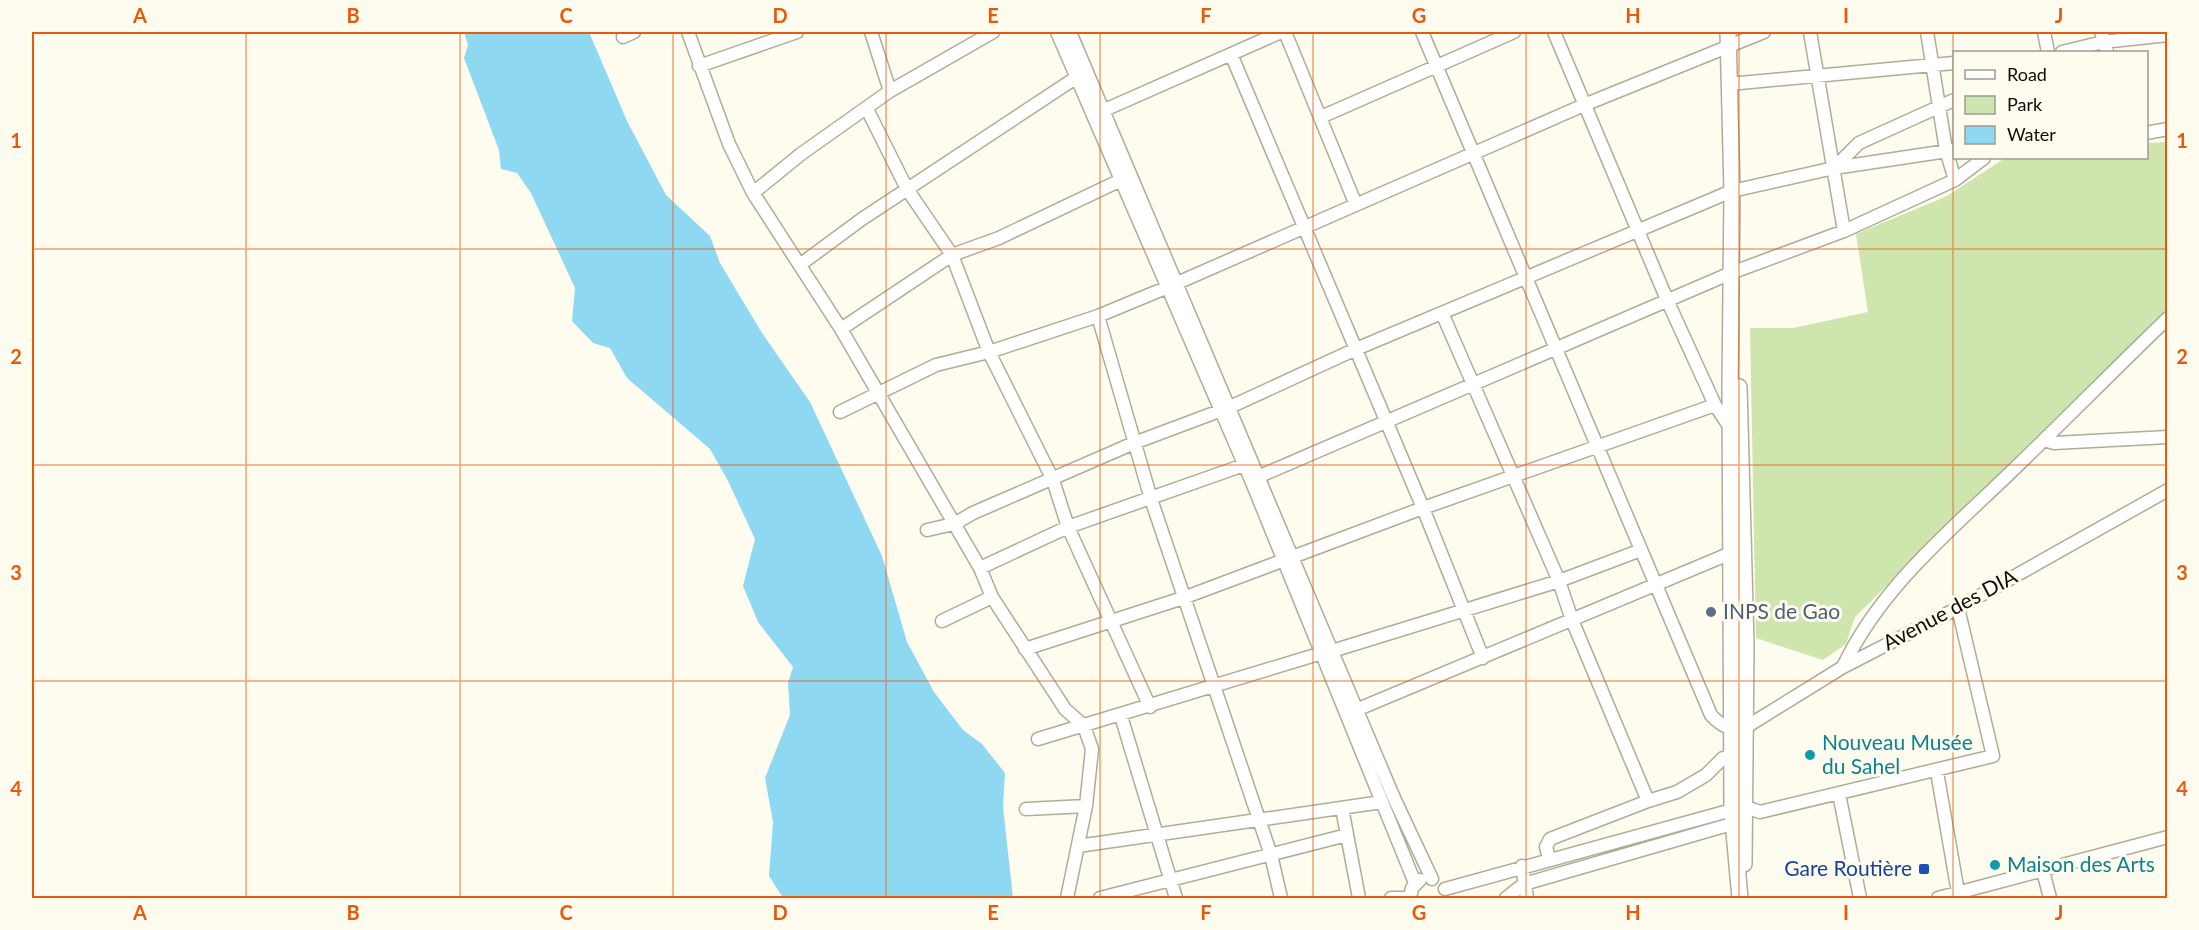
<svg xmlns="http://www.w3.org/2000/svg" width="2199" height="930" viewBox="0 0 2199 930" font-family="Lato,sans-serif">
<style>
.green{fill:#cee5ad}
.water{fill:#8ed9f1}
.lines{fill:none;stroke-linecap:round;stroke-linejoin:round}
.minor-casing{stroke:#afac97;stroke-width:15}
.major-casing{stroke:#afac97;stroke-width:18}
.minor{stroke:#fff;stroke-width:12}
.major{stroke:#fff;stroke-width:15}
.grid{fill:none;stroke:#e8590c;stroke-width:1.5;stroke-opacity:0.55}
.service-dot{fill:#5c6f8a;stroke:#fefcef;stroke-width:2}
.culture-dot{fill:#0f9aa8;stroke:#fefcef;stroke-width:2}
.transit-dot{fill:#1a4fb4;stroke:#fefcef;stroke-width:2}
.labels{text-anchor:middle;stroke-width:6;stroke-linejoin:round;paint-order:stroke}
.street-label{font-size:21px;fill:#0e0d06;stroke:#fefcef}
.service-label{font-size:21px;fill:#4e5e75;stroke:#fefcef;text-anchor:start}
.culture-label{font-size:21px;fill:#0d838f;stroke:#fefcef;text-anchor:start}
.transit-label{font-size:21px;fill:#164399;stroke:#fefcef;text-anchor:end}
.neatline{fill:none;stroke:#e8590c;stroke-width:2}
.grid-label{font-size:20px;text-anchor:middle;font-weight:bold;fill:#e8590c}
</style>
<rect width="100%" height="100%" fill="#fefcef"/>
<path class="green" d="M2167,142V309L1855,617L1846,644L1823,660L1756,638L1750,328H1793L1868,312L1856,234L1947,196L2002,160L2013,158H2146L2147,143Z"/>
<path class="water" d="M464,32H589L627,121L666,195L710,236L720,263L762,333L810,402L882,556L907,642L934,692L963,730L982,744L1005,773L1003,807L1013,898H783L769,876L773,822L765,778L790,715L788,683L793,667L758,622L743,586L755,539L728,481L710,449L627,378L610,348L593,343L572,321L575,288L531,193L517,173L501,169L499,150L464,58L468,45Z"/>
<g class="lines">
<defs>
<path id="minor" d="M688,32L729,144L753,193L841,329L980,568L992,597L1065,709L1084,726L1092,749L1086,806L1067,898
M871,32L890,91
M1057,32L1251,480L1415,883
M1070,32L1394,798L1432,879
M1285,32L1356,205
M1422,32L1711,715C1722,727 1730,730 1746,727L1843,667L1958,608L2168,490
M1554,32L1668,302L1715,405L1731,429
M1810,32L1844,231
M1927,32L1946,150L1955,180
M2044,32L2048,52
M2101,32L2107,52
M623,37L634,32
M2062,52L2103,42L2168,35
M1231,54L1423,508L1483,658
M699,66L797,32
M1729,84L1954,63
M867,109L907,189L952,255L989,352L1053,480L1068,527L1150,707
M1100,112L1281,32
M1321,117L1514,32
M2146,133L2168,129
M1834,168L1859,143L1954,100
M753,193L801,154L890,91L993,32
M801,264L862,219L1077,77
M1442,313L1559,581L1572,620L1648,801
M1098,316L1151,499L1271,855L1281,898
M841,329L952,255L999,238L1121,180
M840,412L936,365L989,352L1098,316L1168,287L1584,105L1764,32
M2044,440L2054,443L2168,437
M1253,479L1731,273L1844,231L1955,180L1984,158
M927,530L954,524L973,513L1134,443L1230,407L1356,349L1732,191L1834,168L1954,150
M980,568L1068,527L1244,465
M942,621L992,597
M1025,649L1183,598L1423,508L1715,405
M1332,651L1559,581L1641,550
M1843,667C1880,588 1950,531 2011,472C2064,421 2115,369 2168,318
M1356,710L1731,553
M1121,716L1176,898
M1038,739L1322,653
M1937,772L1959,898
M1839,794L1860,898
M1342,808L1359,898
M1026,809L1086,806
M1078,846L1382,802
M1549,858L1546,847L1550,839L1648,801L1677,792L1706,775L1723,758L1732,756
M1522,866L1527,898
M2043,871L2050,898
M1445,889L1732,810L1746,807L1760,812L1993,756L1958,608
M1100,898L1347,835
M1391,898H1409
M1410,898L1412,888L1420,880
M1506,898L1524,884L1742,821
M1938,898L2168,837"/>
<path id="major" d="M1728,32L1732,191L1730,387L1732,810L1740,898
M1739,387L1746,644L1744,864"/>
</defs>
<use href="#minor" class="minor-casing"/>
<use href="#major" class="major-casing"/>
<use href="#minor" class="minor"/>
<use href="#major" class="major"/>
</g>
<path class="grid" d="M246,32V898M460,32V898M673,32V898M886,32V898M1100,32V898M1313,32V898M1526,32V898M1739,32V898M1953,32V898M32,249H2168M32,465H2168M32,681H2168"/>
<circle class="service-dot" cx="1711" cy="612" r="6"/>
<g class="culture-dot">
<circle cx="1810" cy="755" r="6"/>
<circle cx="1995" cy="865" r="6"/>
</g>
<rect class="transit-dot" x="1918" y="863" width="12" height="12" rx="3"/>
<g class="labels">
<g class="street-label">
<text transform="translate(1950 610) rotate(-28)" y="7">Avenue des DIA</text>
</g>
<g class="service-label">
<text x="1723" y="619">INPS de Gao</text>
</g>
<g class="culture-label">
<text x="1822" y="750">Nouveau Musée<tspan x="1822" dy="24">du Sahel</tspan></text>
<text x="2007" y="872">Maison des Arts</text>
</g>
<g class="transit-label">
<text x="1912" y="876">Gare Routière</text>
</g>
</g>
<rect width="2199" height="930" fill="none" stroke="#fefcef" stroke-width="66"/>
<rect x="1953" y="51" width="195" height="108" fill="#fefcef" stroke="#9e9c92" stroke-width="1.5"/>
<rect x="1965" y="70" width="30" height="9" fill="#ffffff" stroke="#9e9c92" stroke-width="1.5"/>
<text x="2007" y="81" font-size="18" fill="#0e0d06">Road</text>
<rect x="1965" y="96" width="30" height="18" fill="#cee5ad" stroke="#9e9c92" stroke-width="1.5"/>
<text x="2007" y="111" font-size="18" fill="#0e0d06">Park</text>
<rect x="1965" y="126" width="30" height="18" fill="#8ed9f1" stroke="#9e9c92" stroke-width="1.5"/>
<text x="2007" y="141" font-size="18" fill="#0e0d06">Water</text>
<rect x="33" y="33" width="2133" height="864" class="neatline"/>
<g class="grid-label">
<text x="140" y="23">A</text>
<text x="353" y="23">B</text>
<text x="566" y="23">C</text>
<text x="780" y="23">D</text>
<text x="993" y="23">E</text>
<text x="1206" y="23">F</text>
<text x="1419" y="23">G</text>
<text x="1633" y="23">H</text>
<text x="1846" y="23">I</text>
<text x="2059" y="23">J</text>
<text x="16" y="148">1</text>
<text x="2182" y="148">1</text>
<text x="16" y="364">2</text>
<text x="2182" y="364">2</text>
<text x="16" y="580">3</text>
<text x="2182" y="580">3</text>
<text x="16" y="796">4</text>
<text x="2182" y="796">4</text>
<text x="140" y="920">A</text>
<text x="353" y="920">B</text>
<text x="566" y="920">C</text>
<text x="780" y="920">D</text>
<text x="993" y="920">E</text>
<text x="1206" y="920">F</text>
<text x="1419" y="920">G</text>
<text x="1633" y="920">H</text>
<text x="1846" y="920">I</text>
<text x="2059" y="920">J</text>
</g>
</svg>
